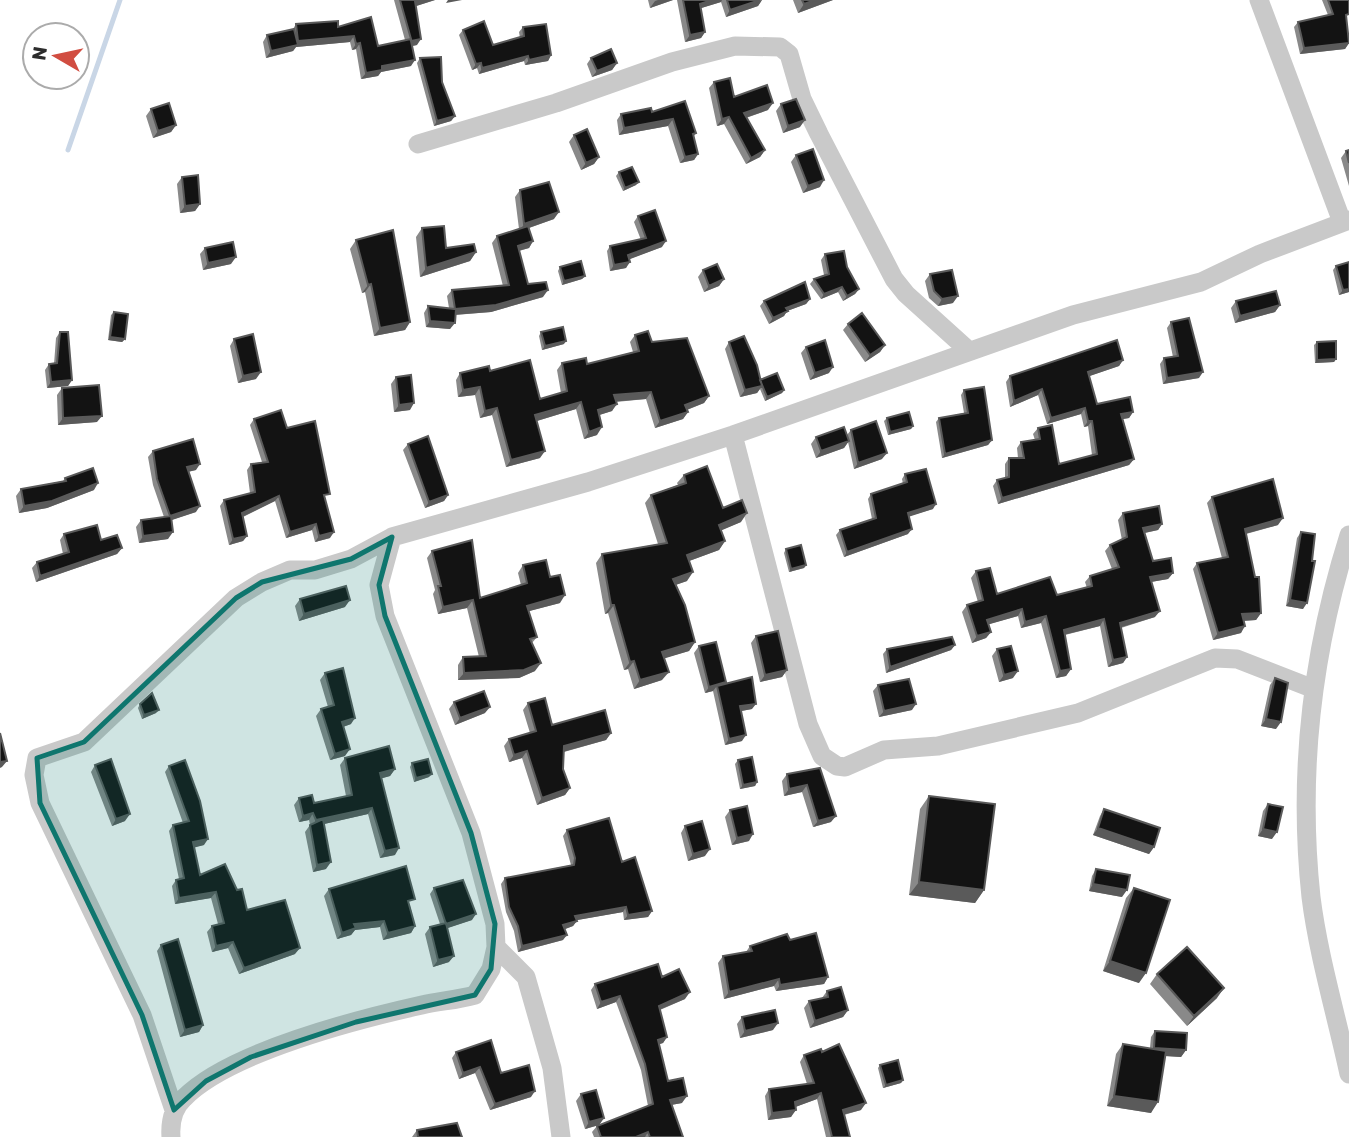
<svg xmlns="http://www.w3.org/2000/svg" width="1349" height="1137" viewBox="0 0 1349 1137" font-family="Rubik,sans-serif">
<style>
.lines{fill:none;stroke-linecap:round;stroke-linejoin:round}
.stream{stroke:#c9d6e6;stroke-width:5}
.minor{stroke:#c9c9c9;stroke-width:19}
.wall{fill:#898989}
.shaded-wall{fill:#5a5a5a}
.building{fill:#131313;stroke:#5a5a5a;stroke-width:2}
.marked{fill:#0f766e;fill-opacity:0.2;stroke:#0f766e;stroke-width:5;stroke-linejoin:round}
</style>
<rect width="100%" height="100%" fill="#fff"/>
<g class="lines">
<path class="stream" d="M68,150L120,0"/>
<path class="minor" d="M1259,0L1342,222
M418,144L556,103L672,62L735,46L780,47L789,54L802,99L819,134L894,279L906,294L968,350
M733,435L808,724L822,756L837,766L845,767L884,750L938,746L1078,713L1215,658L1237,659L1314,689
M1349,535C1312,652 1298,775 1311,897C1318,954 1337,1018 1349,1074
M496,947L526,977L552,1068L561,1137
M174,1110L142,1015L40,803L34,775L37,758L84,742L236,598L262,582L290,570H315L351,559L392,537
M171,1137C170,1123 173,1108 184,1098C229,1052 359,1019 422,1005C440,1001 457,1000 475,995L491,969L496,947L495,924L471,833L385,616L379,585L392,537L588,482L733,435L1073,315L1201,282L1260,254L1349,220"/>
</g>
<path class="wall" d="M394,0H435L416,6L417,45L412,46L411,66L381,72L378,76L361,79L356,49L352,50L350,42L296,47L293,51L266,58L263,42L267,35L293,29L296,24L338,27L378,46L405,40Z
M648,0H673L650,8Z
M677,0H762L758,6L726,17L721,2L701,8L705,32L701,38L685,42Z
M793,0H833L798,13Z
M1322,0H1349L1346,19L1349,43L1345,49L1300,54L1294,27L1298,22L1328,15Z
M523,27L551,55L548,61L525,65L524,61L479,74L477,68L472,70L459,35L463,30L493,45L520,38L519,32Z
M420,58L455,116L451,121L434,126L417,63Z
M591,58L617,63L612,70L592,77L587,64Z
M714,82L734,97L768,110L746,118L765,150L760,157L746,164L724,124L717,126L709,88Z
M685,101L696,133L694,136L698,154L694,160L680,163L668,126L619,135L617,120L621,114L652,112Z
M781,104L800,127L783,133L776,111Z
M151,109L176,125L171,132L153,138L146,116Z
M574,135L599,157L594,164L581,170L569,142Z
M1349,150V186L1341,158L1346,151Z
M796,155L820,187L803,193L791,162Z
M619,172L636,185L623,191L616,176Z
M182,177L200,204L195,211L180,213L177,184Z
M520,190L554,219L529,228L533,241L529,248L519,251L528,284L543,297L491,312L455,315L450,329L426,327L424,313L428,306L449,308L447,296L452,290L503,286L492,243L497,236L519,229L515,197Z
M638,216L662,247L629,259L626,268L610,271L607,251L610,246L641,240L634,222Z
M422,228L446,248L476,252L470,261L420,277L416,237Z
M356,240L410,322L405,330L374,336L365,292L362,293L350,249Z
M205,248L231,264L203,270L200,254Z
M825,254L847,267L859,289L855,294L843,301L838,292L821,299L810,284L814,279L824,275L821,260Z
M1349,262V292L1339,295L1333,270L1336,266Z
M560,267L585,276L582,279L562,285L558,271Z
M703,270L724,279L719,286L704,292L698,277Z
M930,274L953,303L938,306L929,298L925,281Z
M810,299L806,304L787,311L784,316L769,324L760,306L764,301Z
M1236,301L1280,305L1275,312L1235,323L1231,308Z
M114,312L125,339L122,342L108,340L111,315Z
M1171,322L1199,378L1163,384L1160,364L1164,358L1173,357L1167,328Z
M848,324L885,345L880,352L865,362L843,330Z
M60,332L72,380L68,386L47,388L45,370L49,364H54L56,338Z
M541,332L564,344L542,350L539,336Z
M635,335L652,342L709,396L704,403L687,410L688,412L683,419L655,428L646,399L616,402L612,411L599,415L597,435L584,439L576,409L537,421L540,458L506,467L492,415L480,418L475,395L458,397L456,380L460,373L490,371L540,399L561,393L557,370L562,363L587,364L633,352L630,342Z
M234,339L256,379L238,383L230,346Z
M729,342L760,380L784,390L782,393L765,401L760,389L757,393L740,397L725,349Z
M1317,342L1336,359L1334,362L1315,363L1314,345Z
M806,347L829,373L810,380L801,353Z
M1123,360L1119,366L1089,376L1097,404L1133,412L1129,418L1123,419L1134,459L1129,465L998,504L993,486L997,480L1005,478V464L1009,458H1018L1017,448L1021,442L1035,440L1033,434L1038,428L1059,464L1092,455L1088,426L1084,427L1081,414L1047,424L1038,395L1010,407L1006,382L1010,376Z
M396,377L410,410L394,412L391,384Z
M62,388L97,422L58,425L57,395Z
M964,390L992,440L988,445L942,458L936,422L939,418L964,413L961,395Z
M887,418L913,426L911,429L888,435L884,421Z
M254,419L287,428L326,500H325L330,538L315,542L312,530L286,538L275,501L243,517L247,536L243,541L229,545L220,506L224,500L250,493L247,470L251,464L262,462L250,425Z
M851,430L882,459L854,469L848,442L844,448L816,458L811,444L816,437L847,435Z
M408,444L448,495L444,501L425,508L403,450Z
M153,451L196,470L188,472L196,512L171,520L168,539L139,543L136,527L141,520L164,517L153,485L148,457Z
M905,474L933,509L909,516L908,534L844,557L836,535L840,530L872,519L868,499L871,494L903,484L902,479Z
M684,475L723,508L741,522L721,530L725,541L719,550L689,561L687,581L675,585L695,642L689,651L664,658L662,680L634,689L628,669L624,670L608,613L605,614L596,563L602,554L658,544L645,503L651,495L678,485L677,483Z
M65,478L94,490L47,508L19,513L16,496L21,489L63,481Z
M1212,497L1278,525L1246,534L1261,613L1256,620L1244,621L1241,633L1213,640L1193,569L1197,563L1222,558L1207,503Z
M1123,513L1162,524L1158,530L1145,533L1153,561L1173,573L1168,579L1151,582L1155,617L1121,628L1127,657L1123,663L1108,667L1100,626L1065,635L1071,669L1066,676L1056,678L1041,623L1021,628L1018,616L989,624L991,632L986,638L972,643L962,612L967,605L978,602L971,578L976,571L997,594L1057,595L1087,588L1085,582L1090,576L1112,569L1105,551L1110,545L1122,540L1118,520Z
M1301,532L1312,561L1303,609L1286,606L1297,538Z
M64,534L122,548L117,554L36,582L32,568L37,562L63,554L60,540Z
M786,549L806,565L804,568L789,572L784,553Z
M432,551L480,598L521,585L518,573L523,565L550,577L560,603L529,611L537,637L532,643L535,671L519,678L458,680V665L463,657H479L467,608L438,614L433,594L435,590L427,558Z
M300,599L345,607L299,621L295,606Z
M756,636L787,670L782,677L760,682L751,643Z
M955,645L951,650L886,673L883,654L887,649Z
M699,646L725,684L752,709L741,711L742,741L725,745L713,691L705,693L694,653Z
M997,649L1013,678L999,682L992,656Z
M325,673L351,724L343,727L345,756L330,760L316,716L321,709L328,707L320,680Z
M1275,678L1276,729L1261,726L1270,685Z
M878,685L912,710L879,717L873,691Z
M454,702L485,713L455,725L449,709Z
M528,703L552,725L611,733L606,740L564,752L563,769L570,788L565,795L537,805L522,758L509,762L504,746L509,739L530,733L523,710Z
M140,704L156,713L142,719L138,708Z
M345,758L395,769L390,776L382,778L395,855L380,858L368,814L324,824L326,869L313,872L305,832L310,825L309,820L299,822L294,805L299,798L314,803L346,796L340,765Z
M738,760L757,782L755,786L740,789L735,764Z
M412,763L429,777L414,782L410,767Z
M95,765L125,821L112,826L91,772Z
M169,766L204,845L194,847L200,875L247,910L295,954L239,974L228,948L212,952L207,932L212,926L218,924L211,898L175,904L172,886L176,880L179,879L169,831L173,825L183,823L165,772Z
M820,768L831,822L813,827L802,792L784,796L782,781L787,774Z
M929,796L984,890L975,903L909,895L920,809Z
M1268,804L1272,839L1258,836L1263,811Z
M1104,809L1154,847L1149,854L1093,835L1100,816Z
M730,810L749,841L732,845L725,817Z
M685,826L705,856L688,861L681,833Z
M567,830L622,862L652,911L648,917L624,920L623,912L577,920L573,926L565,929L563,940L518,952L514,931L506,912L501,884L505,878L571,865L563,836Z
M1096,869L1122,897L1089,891L1092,876Z
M434,888L472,920L447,928L449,962L433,967L425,934L430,927L440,924L430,894Z
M1134,888L1139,983L1103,971L1126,898Z
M329,889L410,906L415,926L411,933L383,940L380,927L355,930L351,935L337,939L324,896Z
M790,940L828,977L824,984L776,991L774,986L724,999L718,963L723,956L746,952L750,946Z
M161,945L203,1025L199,1032L180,1037L157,951Z
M1157,974L1217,998L1187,1026L1150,984Z
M662,977L685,999L660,1010L667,1037L663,1043L659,1044L668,1081L682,1103L671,1105L683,1137H594L592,1132L597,1126L648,1106L641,1070L616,1002L597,1009L591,990L595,984Z
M827,991L848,1010L843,1017L810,1028L804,1008L809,1001L822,998Z
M742,1017L773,1030L740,1038L737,1024Z
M1155,1031L1186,1050L1181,1057L1165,1056L1151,1113L1107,1106L1116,1054L1123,1044L1150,1048L1151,1037Z
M456,1052L501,1073L531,1097L490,1110L475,1073L459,1079L452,1058Z
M822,1052L861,1110L844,1115L850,1137H826L817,1099L795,1107L791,1117L768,1120L765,1096L769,1089L807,1084L800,1062L804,1055Z
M880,1065L903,1080L901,1083L883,1088L878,1068Z
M581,1094L604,1118L599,1125L585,1129L576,1101Z
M417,1130L462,1137H412Z"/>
<path class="shaded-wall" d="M419,0H435L410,8L415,1Z
M448,0H462L446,3Z
M658,0H673L650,8L655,1Z
M712,0H722L721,2L695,10L700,4Z
M762,0L758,6L726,17L730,10Z
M815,0H833L798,13L804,4Z
M705,32L701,38L685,42L690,35Z
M354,36L350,42L296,47L293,51L266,58L271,51L295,45L298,41Z
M421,39L417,45L407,47L411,41Z
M360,43L356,49L352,50L356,44Z
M1349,43L1345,49L1300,54L1304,48Z
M551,55L548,61L525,65L529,60Z
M528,56L524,61L479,74L482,68Z
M415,60L411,66L381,72L378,76L361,79L366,73L382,66Z
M481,63L477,68L472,70L476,64Z
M617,63L612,70L592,77L597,71Z
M773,103L768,110L739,120L744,113Z
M455,116L451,121L434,126L437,121Z
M729,117L724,124L717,126L722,119Z
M673,119L668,126L619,135L624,128Z
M805,120L800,127L783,133L788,126Z
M176,125L171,132L153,138L158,131Z
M765,150L760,157L746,164L751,158Z
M698,154L694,160L680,163L685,157Z
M599,157L594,164L581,170L586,163Z
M824,180L820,187L803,193L808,186Z
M639,182L636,185L623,191L625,188Z
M200,204L195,211L180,213L185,206Z
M559,212L554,219L520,231L524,224Z
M533,241L529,248L514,252L518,246Z
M666,241L662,247L625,261L628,255Z
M476,252L470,261L420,277L426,268Z
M236,257L231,264L203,270L208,263Z
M630,262L626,268L610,271L614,265Z
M585,276L582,279L562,285L564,281Z
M724,279L719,286L704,292L709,286Z
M371,284L365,292L362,293L368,285Z
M842,287L838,292L821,299L824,294Z
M859,289L855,294L843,301L847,296Z
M1349,289V292L1339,295L1343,290Z
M548,290L543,297L491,312L452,315L456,309Z
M958,296L953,303L938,306L942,299Z
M810,299L806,304L787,311L784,316L769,324L773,318L786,308Z
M1280,305L1275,312L1235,323L1240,316Z
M430,321L455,323L450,329L426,327Z
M410,322L405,330L374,336L380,328Z
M110,337L125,339L122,342L108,340Z
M566,341L564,344L542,350L545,346Z
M885,345L880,352L865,362L870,355Z
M1336,359L1334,362L1315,363L1317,360Z
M1123,360L1119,366L1084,378L1088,372Z
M833,367L829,373L810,380L815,373Z
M261,372L256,379L238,383L243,376Z
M1203,372L1199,378L1163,384L1167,378Z
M72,380L68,386L47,388L51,382Z
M762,386L757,393L740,397L745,390Z
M480,387L475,395L458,397L463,390Z
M1042,389L1038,395L1010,407L1014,401Z
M784,390L782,393L765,401L767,397Z
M651,392L646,399L609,402L614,395Z
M709,396L704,403L681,412L685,405Z
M581,402L576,409L530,423L535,415Z
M414,403L410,410L394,412L399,405Z
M617,404L612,411L593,417L598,410Z
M497,408L492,415L480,418L485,411Z
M1085,408L1081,414L1047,424L1051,418Z
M688,412L683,419L655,428L660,421Z
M1133,412L1129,418L1117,420L1121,414Z
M102,416L97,422L58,425L63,418Z
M1088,421H1092L1088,426L1084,427Z
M913,426L911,429L888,435L890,432Z
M602,427L597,435L584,439L589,432Z
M992,440L988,445L942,458L945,454Z
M849,441L844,448L816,458L821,451Z
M545,451L540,458L506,467L511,460Z
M887,453L882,459L854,469L858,463Z
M1134,459L1129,465L998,504L1002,498Z
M200,464L196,470L182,473L187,467Z
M98,483L94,490L47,508L19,513L24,506Z
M448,495L444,501L425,508L429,502Z
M279,496L275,501L238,519L242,513Z
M936,504L933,509L905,518L908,513Z
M200,506L196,512L166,522L170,516Z
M747,513L741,522L713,534L719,525Z
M1283,518L1278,525L1241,535L1245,529Z
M316,524L312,530L286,538L290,532Z
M1162,524L1158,530L1139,534L1143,528Z
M912,529L908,534L844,557L847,552Z
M173,532L168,539L139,543L143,536Z
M334,532L330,538L315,542L319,536Z
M247,536L243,541L229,545L233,539Z
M725,541L719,550L681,564L687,555Z
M122,548L117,554L36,582L40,576Z
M806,565L804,568L789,572L791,569Z
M693,572L687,581L667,588L673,579Z
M1173,573L1168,579L1145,583L1150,577Z
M565,595L560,603L522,613L527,606Z
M350,600L345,607L299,621L304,614Z
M473,600L467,608L438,614L443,607Z
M1290,600L1307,603L1303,609L1286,606Z
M611,605H614L608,613L605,614Z
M1022,609L1018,616L983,626L987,620Z
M1160,611L1155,617L1115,629L1120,623Z
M1261,613L1256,620L1238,621L1242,614Z
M1046,616L1041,623L1021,628L1025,622Z
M1104,619L1100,626L1059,636L1064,630Z
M1245,626L1241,633L1213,640L1218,633Z
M991,632L986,638L972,643L977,636Z
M695,642L689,651L656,661L662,652Z
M955,645L951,650L886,673L890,667Z
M1127,657L1123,663L1108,667L1113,660Z
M634,661L628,669L624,670L630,662Z
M541,663L535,671L519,678L458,680L464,673Z
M1071,669L1066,676L1056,678L1060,671Z
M787,670L782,677L760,682L765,675Z
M1018,671L1013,678L999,682L1004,675Z
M669,672L662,680L634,689L640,680Z
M726,682L722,689L717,686L713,691L705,693L709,687Z
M756,704L752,709L736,712L740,706Z
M916,704L912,710L879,717L884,711Z
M490,707L485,713L455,725L460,718Z
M159,710L156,713L142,719L144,715Z
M355,718L351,724L337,729L342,722Z
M1266,719L1281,722L1276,729L1261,726Z
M611,733L606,740L559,753L564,746Z
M746,735L742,741L725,745L729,739Z
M350,749L345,756L330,760L335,754Z
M527,751L522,758L509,762L514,755Z
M7,761L2,767L0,768V762Z
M395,769L390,776L376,780L380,773Z
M432,774L429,777L414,782L416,778Z
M757,782L755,786L740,789L743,785Z
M807,785L802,792L784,796L789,789Z
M570,788L565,795L537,805L542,798Z
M372,808L368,814L311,827L316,820Z
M313,813L309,820L299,822L303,816Z
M130,814L125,821L112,826L116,819Z
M836,816L831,822L813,827L818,821Z
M1098,828L1154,847L1149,854L1093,835Z
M1263,829L1277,832L1272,839L1258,836Z
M753,834L749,841L732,845L737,838Z
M208,839L204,845L189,849L193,842Z
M399,848L395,855L380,858L385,851Z
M710,849L705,856L688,861L693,854Z
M331,862L326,869L313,872L317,865Z
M919,882L984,890L975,903L909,895Z
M1093,884L1127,890L1122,897L1089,891Z
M216,892L211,898L175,904L179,898Z
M626,907L623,912L572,921L575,916Z
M652,911L648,917L624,920L628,915Z
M476,914L472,920L442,930L446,924Z
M384,921L380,927L355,930L351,935L337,939L342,933L354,924Z
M577,921L573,926L560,931L563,925Z
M415,926L411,933L383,940L388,933Z
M567,935L563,940L518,952L522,946Z
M233,942L228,948L212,952L216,946Z
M300,948L295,954L239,974L244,968Z
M454,956L449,962L433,967L438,960Z
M1110,961L1146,973L1139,983L1103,971Z
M828,977L824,984L776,991L780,985Z
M779,979L774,986L724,999L729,992Z
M1224,988L1217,998L1187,1026L1194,1016Z
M690,992L685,999L654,1012L659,1006Z
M620,996L616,1002L597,1009L601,1002Z
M848,1010L843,1017L810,1028L815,1021Z
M778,1023L773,1030L740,1038L745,1031Z
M203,1025L199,1032L180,1037L185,1030Z
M667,1037L663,1043L654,1046L658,1040Z
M1154,1048L1186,1050L1181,1057L1150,1055Z
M480,1067L475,1073L459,1079L463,1073Z
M903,1080L901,1083L883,1088L886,1085Z
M535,1091L531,1097L490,1110L495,1104Z
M821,1093L817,1099L790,1109L795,1102Z
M687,1096L682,1103L665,1106L670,1100Z
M1114,1096L1158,1102L1151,1113L1107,1106Z
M866,1103L861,1110L838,1116L843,1110Z
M796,1110L791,1117L768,1120L772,1113Z
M604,1118L599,1125L585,1129L589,1122Z
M648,1132L645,1137H636Z"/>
<path class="building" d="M400,0H419L415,1L421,39L411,41L415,60L382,66V70L366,73L360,43L356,44L354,36L298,41L296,24L338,21V27L371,17L378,46L411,39Z
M683,0H712L700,4L705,32L690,35Z
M727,0H760L730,10Z
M802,0H815L804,4Z
M1328,0H1349V14L1346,15L1349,43L1304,48L1298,22L1333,14Z
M484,21L493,45L524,36L523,27L546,24L551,55L529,60L528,56L482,68L481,63L476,64L463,30Z
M294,29L298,45L271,51L267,35Z
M611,49L617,63L597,71L591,58Z
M441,57L442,82L455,116L437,121L420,58Z
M730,78L734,97L767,85L773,103L744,113L765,150L751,158L729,117L722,119L714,82Z
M796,99L805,120L788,126L781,104Z
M685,101L696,133L693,134L698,154L685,157L673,119L624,128L621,114L651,108L652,112Z
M169,103L176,125L158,131L151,109Z
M587,129L599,157L586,163L574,135Z
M813,149L824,180L808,186L796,155Z
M1349,150V163L1346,151Z
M632,167L639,182L625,188L619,172Z
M198,175L200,204L185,206L182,177Z
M549,182L559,212L524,224L520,190Z
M655,210L666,241L628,255L630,262L614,265L610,246L646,238L638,216Z
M444,226L446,248L474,244L476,252L426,268L422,228Z
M528,226L533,241L518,246L528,284L546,282L548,290L496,305L456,309L455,323L430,321L428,306L455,309L452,290L509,285L497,236Z
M393,230L410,322L380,328L371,284L368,285L356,240Z
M233,242L236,257L208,263L205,248Z
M844,251L847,267L859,289L847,296L842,287L824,294L814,279L829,274L825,254Z
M581,261L585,276L564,281L560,267Z
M1349,262V289L1343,290L1336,266Z
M717,264L724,279L709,286L703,270Z
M952,270L958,296L942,299L934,291L930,274Z
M805,282L810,299L786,308L788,311L773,318L764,301Z
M1276,291L1280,305L1240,316L1236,301Z
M114,312L128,314L125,339L110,337Z
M862,313L885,345L870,355L848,324Z
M1189,318L1203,372L1167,378L1164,358L1178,356L1171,322Z
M563,327L566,341L545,346L541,332Z
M648,331L652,342L687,338L709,396L685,405L688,412L660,421L651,392L614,395L617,404L598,410L602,427L589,432L581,402L535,415L545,451L511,460L497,408L485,411L480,387L463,390L460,373L489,366L490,371L530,360L540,399L567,391L562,363L586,358L587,364L639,351L635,335Z
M60,332H68L72,380L51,382L49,364L57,363Z
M253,334L261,372L243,376L234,339Z
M744,336L757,365L762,386L745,390L729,342Z
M825,340L833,367L815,373L806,347Z
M1117,340L1123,360L1088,372L1097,404L1130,397L1133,412L1121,414L1134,459L1002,498L997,480L1009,477V458H1024L1021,442L1040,439L1038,428L1052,425L1059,464L1097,454L1092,421H1088L1085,408L1051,418L1042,389L1014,401L1010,376Z
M1336,341V359L1317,360V342Z
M777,373L784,390L767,397L760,380Z
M411,375L414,403L399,405L396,377Z
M99,385L102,416L63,418L62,388Z
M984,387L992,440L945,454L939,418L968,413L964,390Z
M281,410L287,428L315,421L330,494L324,495L334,532L319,536L316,524L290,532L279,496L242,513L247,536L233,539L224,500L255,492L251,464L268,462L254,419Z
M909,412L913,426L890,432L887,418Z
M876,421L887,453L858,463L851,430Z
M844,427L849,441L821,451L816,437Z
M428,436L448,495L429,502L408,444Z
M193,439L200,464L187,467L200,506L170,516L157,479L153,451Z
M707,466L723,508L742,500L747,513L719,525L725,541L687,555L693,572L673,579L685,605L695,642L662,652L669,672L640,680L634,661L630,662L614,605H611L602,554L667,543L651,495L686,483L684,475Z
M93,468L98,483L52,501L24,506L21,489L66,481L65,478Z
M926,469L936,504L908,513L912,529L847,552L840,530L876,518L871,494L907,482L905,474Z
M1273,479L1283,518L1245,529L1255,577H1259L1261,613L1242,614L1245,626L1218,633L1197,563L1228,557L1212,497Z
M1159,506L1162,524L1143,528L1153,561L1171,558L1173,573L1150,577L1160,611L1120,623L1127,657L1113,660L1104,619L1064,630L1071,669L1060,671L1046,616L1025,622L1022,609L987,620L991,632L977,636L967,605L983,600L976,571L990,568L997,594L1050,577L1057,595L1092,586L1090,576L1119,567L1110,545L1127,537L1123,513Z
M171,516L173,532L143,536L141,520Z
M97,525L101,540L117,535L122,548L40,576L37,562L69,552L64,534Z
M1301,532L1315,534L1312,561H1315L1307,603L1290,600Z
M472,540L480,598L527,583L523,565L546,560L550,577L560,575L565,595L527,606L537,637L530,639L541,663L524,670L464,673L463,657L486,656L473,600L443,607L438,586H441L432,551Z
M801,545L806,565L791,569L786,549Z
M346,586L350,600L304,614L300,599Z
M778,631L787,670L765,675L756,636Z
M952,637L955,645L890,667L887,649Z
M716,642L726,682L709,687L699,646Z
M1011,646L1018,671L1004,675L997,649Z
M343,668L355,718L342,722L350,749L335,754L321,709L334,705L325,673Z
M752,677L756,704L740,706L746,735L729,739L717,686Z
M1275,678L1288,683L1281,722L1266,719Z
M909,679L916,704L884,711L878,685Z
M484,691L490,707L460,718L454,702Z
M152,693L159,710L144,715L140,704Z
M545,698L552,725L605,710L611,733L564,746L563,769L570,788L542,798L527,751L514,755L509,739L536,731L528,703Z
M0,733L7,761L0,762Z
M389,746L395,769L380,773L399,848L385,851L372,808L316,820L313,813L303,816L299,798L312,795L314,803L352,795L345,758Z
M752,757L757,782L743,785L738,760Z
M111,759L130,814L116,819L95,765Z
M428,759L432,774L416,778L412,763Z
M185,760L200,801L208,839L193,842L200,875L225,864L237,890L242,889L247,910L285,900L300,948L244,968L233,942L216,946L212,926L224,923L216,892L179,898L176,880L184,878L173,825L189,821L169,766Z
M820,768L836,816L818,821L807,785L789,789L787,774Z
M929,796L995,804L984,890L919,882Z
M1268,804L1283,807L1277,832L1263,829Z
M747,806L753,834L737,838L730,810Z
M1104,809L1160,828L1154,847L1098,828Z
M609,818L622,862L635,857L652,911L628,915L626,907L575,916L577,921L563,925L567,935L522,946L518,926L509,907L505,878L574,865L575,858L567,830Z
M323,819L331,862L317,865L310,825Z
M702,821L710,849L693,854L685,826Z
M406,866L415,899L408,901L415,926L388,933L384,921L354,924L356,928L342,933L329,889Z
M1096,869L1130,875L1127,890L1093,884Z
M463,880L476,914L446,924L434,888Z
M1134,888L1170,900L1146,973L1110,961Z
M446,923L454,956L438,960L430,927Z
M816,933L828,977L780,985L779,979L729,992L723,956L752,951L750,946L787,934L790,940Z
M178,939L203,1025L185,1030L161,945Z
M1187,947L1224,988L1194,1016L1157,974Z
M658,964L662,977L679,969L690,992L659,1006L667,1037L658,1040L668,1081L683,1078L687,1096L670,1100L683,1137H650L648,1132L636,1137H601L597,1126L653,1104L645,1064L620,996L601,1002L595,984Z
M841,987L848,1010L815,1021L809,1001L828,997L827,991Z
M775,1010L778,1023L745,1031L742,1017Z
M1155,1031L1187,1033L1186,1050L1154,1048Z
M491,1040L501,1073L529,1065L535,1091L495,1104L480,1067L463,1073L456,1052Z
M839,1044L866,1103L843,1110L850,1137H832L821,1093L795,1102L796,1110L772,1113L769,1089L814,1083L804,1055L821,1049L822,1052Z
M1123,1044L1166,1051L1158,1102L1114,1096Z
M898,1060L903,1080L886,1085L880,1065Z
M596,1090L604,1118L589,1122L581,1094Z
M457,1123L462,1137H418L417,1130Z"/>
<path class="marked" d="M392,537L379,585L385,616L471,833L495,924L491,969L475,995L356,1022L251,1057L206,1081L174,1110L142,1015L40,803L37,758L84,742L236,598L262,582L351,559Z"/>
<g transform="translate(56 56) rotate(279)"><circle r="33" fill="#ffffff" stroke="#ababab" stroke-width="2"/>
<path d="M0-5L12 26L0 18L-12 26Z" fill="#d14d41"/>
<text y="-10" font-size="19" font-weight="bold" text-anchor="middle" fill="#2c2c2c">N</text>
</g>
</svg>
